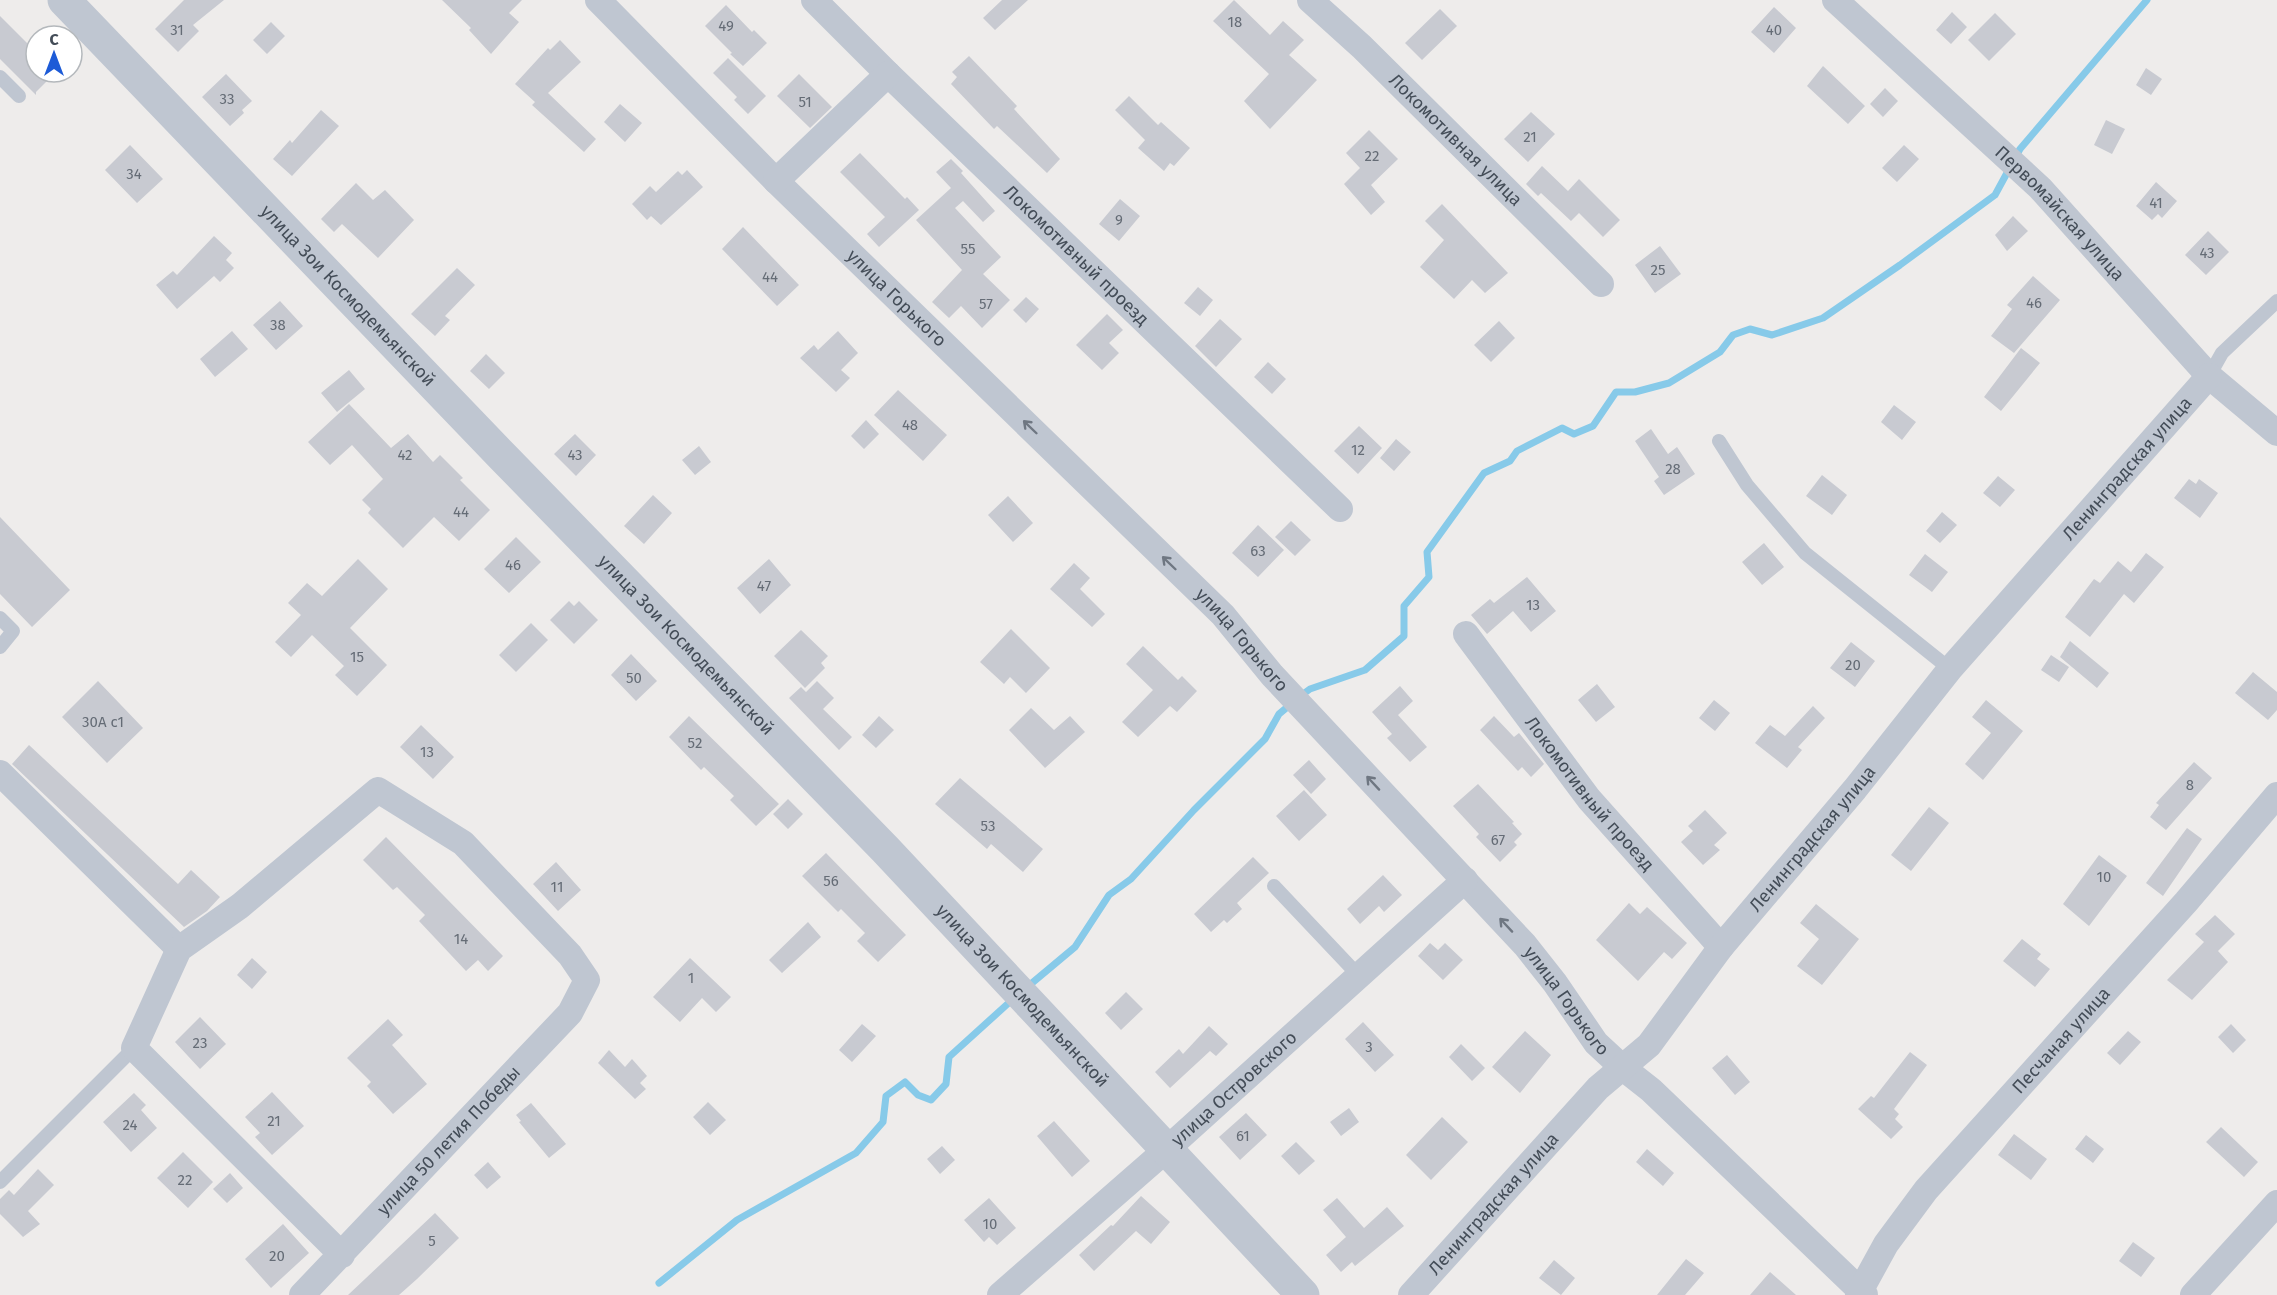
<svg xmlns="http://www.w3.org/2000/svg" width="2277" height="1295" viewBox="0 0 2277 1295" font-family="'Fira Sans',sans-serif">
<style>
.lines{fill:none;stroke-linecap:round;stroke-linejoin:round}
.stream{stroke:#87cae9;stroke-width:7}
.building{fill:#c8cad1}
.service{stroke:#bfc6d1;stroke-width:14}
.minor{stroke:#bfc6d1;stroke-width:26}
.tertiary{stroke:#bfc6d1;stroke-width:33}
.oneway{stroke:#6f7782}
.labels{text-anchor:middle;stroke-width:6;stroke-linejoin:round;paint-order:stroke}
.number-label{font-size:15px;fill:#656c76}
.street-label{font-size:18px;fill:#444d58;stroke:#fff}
</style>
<rect width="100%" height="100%" fill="#eeeceb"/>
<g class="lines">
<path class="stream" d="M1299,697L1310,689L1365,670L1404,636V606L1429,577L1427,552L1484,473L1510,461L1517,451L1562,428L1574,434L1593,426L1616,392H1635L1669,383L1720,352L1733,335L1750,329L1772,335L1823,318L1900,265L1995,195L2020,149L2147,0
M1026,988L1075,947L1109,895L1131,879L1194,810L1265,739L1279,714L1291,704
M659,1283L737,1220L856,1153L883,1122L886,1096L905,1082L918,1095L931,1100L946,1084L949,1057L1013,999"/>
</g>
<path class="building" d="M184,0H224L193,25L199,31L178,52L155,29Z
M442,0H522L509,13L519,22L491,54L469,30L471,28Z
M1002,0H1028L995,30L983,18Z
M1234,0L1270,35L1283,21L1304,40L1289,55L1317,80L1270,129L1244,101L1269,74L1213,21Z
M726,5L752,32L754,30L767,43L743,66L730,54L732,53L705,26Z
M1774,7L1796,28L1774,53L1751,32Z
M1440,9L1457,26L1422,60L1405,43Z
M1952,12L1967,27L1951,44L1936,30Z
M1995,13L2016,34L1989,61L1968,40Z
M0,16L36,52V72H56L36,92V95L0,59Z
M271,22L285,36L267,54L253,40Z
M560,40L581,62L548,93L596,139L584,152L532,105L535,102L515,84L548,48L550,50Z
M969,56L1017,106L1014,109L1060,159L1047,173L997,126L994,129L951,84L957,77L952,72Z
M728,58L766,96L748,114L734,100L737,97L713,73Z
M1823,66L1865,106L1848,124L1807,86Z
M2146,68L2162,79L2151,95L2136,85Z
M226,74L252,101L242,110L244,113L230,126L202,97Z
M799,74L832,107L810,128L777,96Z
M1885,88L1898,101L1883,117L1870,104Z
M1129,96L1158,125L1161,122L1190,148L1174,166L1170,163L1164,171L1138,148L1145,140L1115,110Z
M620,104L642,123L625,142L604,122Z
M321,110L339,126L292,176L273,159L290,140L292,143Z
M1531,112L1555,134L1528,162L1504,139Z
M2106,120L2125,129L2112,154L2094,145Z
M1369,130L1398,159L1371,185L1385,202L1371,215L1344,184L1360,168L1346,153Z
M130,145L163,179L137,203L105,170Z
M1904,145L1919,159L1897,182L1882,168Z
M860,153L905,199L907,197L919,210L879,247L867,234L885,217L840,172Z
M951,159L963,171L961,173L995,211L983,222L963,201L955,208L1001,257L983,274L1010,300L982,328L961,306L949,318L932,302L962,270L916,220L951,188L936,172Z
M1542,166L1568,191L1579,179L1620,220L1603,237L1579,213L1571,221L1541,193L1538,196L1526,184Z
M687,170L703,187L661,225L651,216L647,220L632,204L650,186L656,192L678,171L682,175Z
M2156,182L2177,201L2162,218L2158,214L2152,220L2136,206Z
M356,183L373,200L385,190L414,220L378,258L342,224L334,232L321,219Z
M1120,199L1140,216L1119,241L1099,224Z
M1442,204L1508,273L1485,293L1472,280L1454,299L1420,267L1444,240L1425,221Z
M2013,216L2028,231L2007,251L1995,235Z
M743,227L799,285L777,306L722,249Z
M2208,231L2229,252L2206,275L2185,255Z
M214,236L232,253L226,260L234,268L220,282L214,276L177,309L156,285L173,271L177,275Z
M1660,246L1681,274L1655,293L1635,265Z
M457,268L475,285L445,316L450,320L435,336L411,314Z
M2033,276L2060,300L2014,353L1991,336L2012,309L2007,305Z
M1198,287L1213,300L1200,316L1184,303Z
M1026,297L1039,309L1026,323L1013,310Z
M280,301L303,326L276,350L253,325Z
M1107,314L1123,330L1109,343L1119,353L1102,370L1076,345Z
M1220,319L1242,339L1216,367L1195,346Z
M1499,321L1515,338L1491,362L1474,345Z
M232,331L248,349L215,377L200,359Z
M838,331L858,353L841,370L850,378L836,392L800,358L814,345L818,350Z
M2021,348L2040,363L2001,411L1984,397Z
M486,354L505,373L489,389L470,371Z
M1268,362L1286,379L1272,394L1254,377Z
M349,370L365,389L337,412L321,393Z
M898,390L947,435L923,461L874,415Z
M349,404L391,448L408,434L433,462L440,455L463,478L460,480L490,510L459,541L434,517L403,548L368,513L371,509L362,500L383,479L352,445L330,465L308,442Z
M1894,405L1916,422L1902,440L1881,422Z
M866,420L879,434L864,449L851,436Z
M1359,426L1382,448L1358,474L1334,451Z
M1651,429L1668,454L1677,447L1695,474L1664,495L1654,481L1659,477L1635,441Z
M575,434L596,455L576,476L554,454Z
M1396,439L1411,452L1394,471L1380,458Z
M699,446L711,462L695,475L682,460Z
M1822,475L1847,495L1832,515L1806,496Z
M1998,476L2015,490L2000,507L1983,493Z
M2189,479L2196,484L2199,479L2218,493L2200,518L2174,498Z
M653,495L672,513L644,544L624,526Z
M1008,496L1033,523L1013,542L988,515Z
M1942,512L1957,525L1940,543L1926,531Z
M0,517L70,590L32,627L0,594Z
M1291,521L1311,540L1295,556L1275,537Z
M1258,525L1284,550L1258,577L1232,553Z
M516,537L541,562L509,593L484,569Z
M1764,543L1784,567L1762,585L1742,562Z
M2146,553L2164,567L2134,603L2124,594L2090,637L2065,617L2094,579L2100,583L2118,561L2131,572Z
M1925,554L1948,572L1932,592L1909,575Z
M358,559L388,589L350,628L387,665L357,696L335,675L344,666L312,635L291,657L275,642L301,615L288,603L307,583L322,596Z
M769,559L791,585L760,614L737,588Z
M1074,563L1090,578L1080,589L1105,614L1092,627L1050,589Z
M1527,577L1556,611L1531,632L1513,611L1487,634L1471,615L1490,599L1494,603Z
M569,601L574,606L579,601L598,620L574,644L550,620Z
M531,623L548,640L516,672L499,655Z
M1011,629L1050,668L1026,693L1010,677L1004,684L980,662Z
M801,630L828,656L821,663L825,668L805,688L774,656Z
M2070,641L2109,673L2097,688L2060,657Z
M1851,642L1875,661L1855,687L1830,668Z
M1143,646L1178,680L1182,676L1197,691L1177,712L1170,706L1138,737L1122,722L1153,690L1126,664Z
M631,654L657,681L636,701L611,675Z
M2051,655L2069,667L2059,682L2041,670Z
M2253,672L2277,692V710L2268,720L2235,693Z
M98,681L143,728L107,763L62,717Z
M817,681L834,698L823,709L852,737L839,750L789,698L801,687L806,692Z
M1597,684L1615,707L1596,722L1578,700Z
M1400,686L1413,701L1398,715L1427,747L1410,762L1387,738L1392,734L1372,712Z
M1714,700L1730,713L1715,731L1699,718Z
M1986,700L2023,731L1983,780L1965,764L1991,733L1972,717Z
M1813,706L1825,718L1798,747L1802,750L1787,768L1755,743L1770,725L1785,736Z
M1031,708L1054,730L1070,716L1085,732L1045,768L1009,730Z
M689,716L779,804L756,826L730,800L734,796L704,767L701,770L669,737Z
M879,716L894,730L876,748L862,735Z
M1494,716L1514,737L1519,733L1544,764L1531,777L1522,767L1518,771L1480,730Z
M421,725L454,757L433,779L400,747Z
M29,745L178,884L191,870L220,897L207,911L184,927L12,764Z
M1309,760L1326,779L1311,794L1293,775Z
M2194,762L2212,778L2166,830L2150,817L2159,805L2156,803Z
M960,778L1043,849L1023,872L991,844L987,849L935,804Z
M1478,784L1514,822L1512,823L1522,834L1514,842L1517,845L1500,862L1476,837L1479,834L1453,806Z
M1304,790L1327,815L1299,841L1276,816Z
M788,799L803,814L788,829L773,814Z
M1929,807L1949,823L1911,871L1891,855Z
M1705,810L1727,833L1714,845L1720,850L1703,865L1681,842L1693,831L1688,826Z
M2187,828L2202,839L2163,896L2146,883Z
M386,837L503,956L488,971L478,960L466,971L419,921L425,915L397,887L393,890L363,860Z
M826,853L906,935L878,962L857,941L865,933L841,909L838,912L802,876Z
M2099,855L2127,876L2089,926L2063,904Z
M1253,857L1269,873L1237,903L1242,909L1227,923L1224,920L1211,932L1194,914Z
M556,862L581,890L558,911L533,884Z
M1383,875L1402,895L1384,912L1379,906L1360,924L1347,909Z
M1629,903L1640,914L1647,907L1687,943L1672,959L1664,952L1638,981L1596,940Z
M1816,904L1859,939L1822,985L1797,966L1819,939L1800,923Z
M2215,915L2235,934L2218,951L2228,962L2192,1000L2167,980L2204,942L2195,934Z
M808,922L821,937L782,973L769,960Z
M2022,939L2041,954L2037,959L2050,969L2035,987L2003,961Z
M1430,943L1438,950L1445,943L1463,960L1443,980L1418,956Z
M252,958L267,972L252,989L237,975Z
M690,958L731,997L716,1012L702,998L680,1022L653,997Z
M1126,992L1143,1009L1121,1030L1105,1013Z
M200,1017L226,1044L200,1069L175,1042Z
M388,1019L403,1035L392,1045L427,1084L393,1114L367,1086L371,1082L347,1058Z
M1363,1022L1394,1055L1375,1072L1345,1039Z
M862,1024L876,1036L852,1062L839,1050Z
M2231,1024L2246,1040L2233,1053L2218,1037Z
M1209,1026L1228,1044L1216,1056L1210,1051L1170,1088L1155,1072L1179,1049L1183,1054Z
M1525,1031L1551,1055L1520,1093L1492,1067Z
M2128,1031L2141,1042L2120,1065L2107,1053Z
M1461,1044L1485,1068L1472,1081L1449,1057Z
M609,1050L625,1067L632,1059L647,1076L640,1083L646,1089L635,1099L598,1063Z
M1910,1052L1927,1065L1894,1109L1899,1114L1895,1119L1903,1127L1891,1139L1858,1109L1871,1096L1874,1098Z
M1727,1055L1750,1082L1735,1095L1712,1068Z
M272,1092L304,1126L272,1155L255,1137L260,1133L245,1117Z
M134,1093L146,1105L141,1110L157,1128L131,1152L103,1122Z
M708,1102L726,1120L710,1135L693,1117Z
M531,1103L566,1144L549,1158L519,1122L521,1121L516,1115Z
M1349,1108L1359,1122L1341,1136L1330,1122Z
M1246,1113L1267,1135L1240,1160L1219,1137Z
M1442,1117L1468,1142L1431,1180L1406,1155Z
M1054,1121L1090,1161L1072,1177L1037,1136Z
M2221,1127L2258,1162L2244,1177L2206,1142Z
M2014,1134L2047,1159L2031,1180L1998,1155Z
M2086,1135L2104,1149L2093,1163L2075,1149Z
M1296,1142L1315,1161L1299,1175L1281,1156Z
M942,1146L955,1160L940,1174L927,1159Z
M1647,1149L1674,1173L1663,1186L1636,1162Z
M183,1152L213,1182L188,1208L157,1178Z
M488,1162L501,1177L487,1189L474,1175Z
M38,1169L54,1185L28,1211L40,1224L23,1237L0,1214V1199L9,1190L14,1195Z
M230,1173L243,1188L227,1203L213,1189Z
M1141,1196L1170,1222L1151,1244L1136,1231L1094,1271L1079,1255L1111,1225L1113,1226Z
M989,1198L1016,1228L997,1245L989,1237L984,1242L964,1220Z
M1337,1198L1364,1228L1387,1207L1404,1226L1355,1266L1352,1262L1341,1272L1326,1255L1346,1237L1323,1210Z
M435,1213L459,1238L417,1279L399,1295H348Z
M283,1224L309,1253L271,1288L245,1259Z
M2133,1242L2155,1258L2141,1277L2119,1261Z
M1686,1259L1704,1273L1685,1295H1657Z
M1554,1260L1575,1278L1561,1295L1539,1278Z
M1770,1272L1796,1295H1750Z"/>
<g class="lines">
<path class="service" d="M0,77L19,96
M2209,376L2222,353L2277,301
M1719,441L1747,485L1805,553L1950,669
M0,618L13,631L0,647
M1274,886L1359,976
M0,1182L134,1048"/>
<g class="minor">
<path id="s1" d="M598,0L776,181L1223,615L1272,675L1525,945L1555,983L1596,1043L1623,1068L1651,1090L1865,1295"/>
<path id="s2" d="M814,0L888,74L1340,509"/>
<path id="s3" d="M1310,0L1362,47L1601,284"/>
<path id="s4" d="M1835,0L2040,188L2209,376L2277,433"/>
<path d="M776,181L888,74"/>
<path id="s5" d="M1466,634L1589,799L1721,947"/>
<path d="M0,773L179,949"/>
<path id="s6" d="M302,1295L570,1013L587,980L570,955L463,843L378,790L240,906L179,949L134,1048L342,1255"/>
<path id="s7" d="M1000,1295L1166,1150L1465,880"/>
<path id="s8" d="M1411,1295L1598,1088L1649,1045L1721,947L1855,789L1950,669L2209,376"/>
<path id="s9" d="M1858,1295L1886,1244L1926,1190L2186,902L2277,795"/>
<path d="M2193,1295L2277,1203"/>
</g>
<path class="tertiary" id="s10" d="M64,0L503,457L885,849L1303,1295"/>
</g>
<defs><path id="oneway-shaft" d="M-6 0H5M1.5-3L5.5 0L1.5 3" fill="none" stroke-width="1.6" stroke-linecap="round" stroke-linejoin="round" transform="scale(1.5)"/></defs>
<g class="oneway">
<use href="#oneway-shaft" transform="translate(1030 427) rotate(-136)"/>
<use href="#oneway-shaft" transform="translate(1169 563) rotate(-136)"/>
<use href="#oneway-shaft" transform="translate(1373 783) rotate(-133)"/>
<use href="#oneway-shaft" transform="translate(1506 925) rotate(-133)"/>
</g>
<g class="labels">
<g class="number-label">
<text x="1235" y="27">18</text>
<text x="726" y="31">49</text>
<text x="177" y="35">31</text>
<text x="1774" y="35">40</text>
<text x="227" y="104">33</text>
<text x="805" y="107">51</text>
<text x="1530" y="142">21</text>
<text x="1372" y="161">22</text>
<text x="134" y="179">34</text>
<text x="2156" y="208">41</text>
<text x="1119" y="225">9</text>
<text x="968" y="254">55</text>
<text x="2207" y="258">43</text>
<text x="1658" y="275">25</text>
<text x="770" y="282">44</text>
<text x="2034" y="308">46</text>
<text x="986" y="309">57</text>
<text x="278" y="330">38</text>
<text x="910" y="430">48</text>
<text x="1358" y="455">12</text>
<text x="405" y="460">42</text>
<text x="575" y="460">43</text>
<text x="1673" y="474">28</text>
<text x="461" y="517">44</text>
<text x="1258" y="556">63</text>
<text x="513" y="570">46</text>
<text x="764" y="591">47</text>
<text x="1533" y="610">13</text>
<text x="357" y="662">15</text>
<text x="1853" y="670">20</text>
<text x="634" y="683">50</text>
<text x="103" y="727">30А с1</text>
<text x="695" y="748">52</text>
<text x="427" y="757">13</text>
<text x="2190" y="790">8</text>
<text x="988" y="831">53</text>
<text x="1498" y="845">67</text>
<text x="2104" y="882">10</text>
<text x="831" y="886">56</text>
<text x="557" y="892">11</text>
<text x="461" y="944">14</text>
<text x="691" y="983">1</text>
<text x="200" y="1048">23</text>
<text x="1369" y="1052">3</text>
<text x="274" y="1126">21</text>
<text x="130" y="1130">24</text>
<text x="1243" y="1141">61</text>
<text x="185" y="1185">22</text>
<text x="990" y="1229">10</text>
<text x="432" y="1246">5</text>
<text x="277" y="1261">20</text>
</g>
<g class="street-label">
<text dy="6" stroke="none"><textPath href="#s3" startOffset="202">Локомотивная улица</textPath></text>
<text dy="6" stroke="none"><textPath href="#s4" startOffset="310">Первомайская улица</textPath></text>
<text dy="6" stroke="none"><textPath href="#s2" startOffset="366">Локомотивный проезд</textPath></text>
<text dy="6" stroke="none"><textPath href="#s10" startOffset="410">улица Зои Космодемьянской</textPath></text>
<text dy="6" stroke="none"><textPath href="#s1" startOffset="422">улица Горького</textPath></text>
<text dy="6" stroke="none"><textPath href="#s8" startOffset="1095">Ленинградская улица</textPath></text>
<text dy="6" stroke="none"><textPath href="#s1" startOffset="908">улица Горького</textPath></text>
<text dy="6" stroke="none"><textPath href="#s10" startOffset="896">улица Зои Космодемьянской</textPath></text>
<text dy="6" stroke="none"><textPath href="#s5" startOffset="202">Локомотивный проезд</textPath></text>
<text dy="6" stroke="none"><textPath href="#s8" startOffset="609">Ленинградская улица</textPath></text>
<text dy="6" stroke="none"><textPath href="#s10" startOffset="1382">улица Зои Космодемьянской</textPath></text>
<text dy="6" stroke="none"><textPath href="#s1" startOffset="1394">улица Горького</textPath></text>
<text dy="6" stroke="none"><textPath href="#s9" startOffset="327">Песчаная улица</textPath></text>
<text dy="6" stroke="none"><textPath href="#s7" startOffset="312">улица Островского</textPath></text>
<text dy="6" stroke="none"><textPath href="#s6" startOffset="213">улица 50 летия Победы</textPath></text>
<text dy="6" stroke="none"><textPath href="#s8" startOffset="123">Ленинградская улица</textPath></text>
</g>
</g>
<g transform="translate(54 54)"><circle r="28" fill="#ffffff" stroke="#b4b8bc" stroke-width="1.5"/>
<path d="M0-4.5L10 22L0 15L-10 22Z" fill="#1d5bd7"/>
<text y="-9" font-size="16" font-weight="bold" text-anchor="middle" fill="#444d58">С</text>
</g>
</svg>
